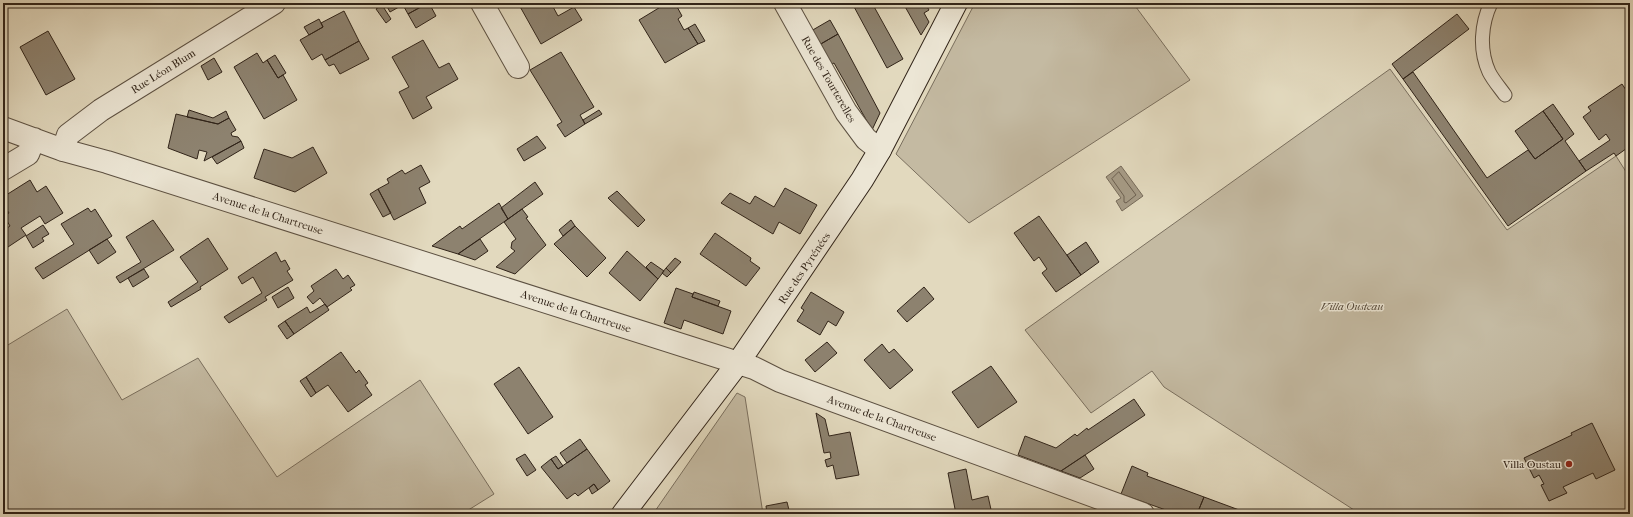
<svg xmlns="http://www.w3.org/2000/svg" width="1633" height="517" viewBox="0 0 1633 517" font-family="'IM FELL French Canon',serif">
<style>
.green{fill:#c4baa2;stroke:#7a6f5e}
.water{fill:#a69b86;stroke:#776b5a}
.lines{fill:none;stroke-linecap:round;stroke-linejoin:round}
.shore{stroke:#6c6050;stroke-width:1}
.building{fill:#8d826f;stroke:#312419}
.lane-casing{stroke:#5d5142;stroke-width:15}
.street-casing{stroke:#5d5142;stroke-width:24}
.secondary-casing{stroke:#312419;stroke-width:24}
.lane{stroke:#ece6d5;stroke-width:13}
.street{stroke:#ece6d5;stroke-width:22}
.secondary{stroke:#ece6d5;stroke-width:22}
.poi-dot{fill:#8f2418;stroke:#ece6d5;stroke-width:1.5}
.labels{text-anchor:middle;stroke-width:3;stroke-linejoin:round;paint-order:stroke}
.street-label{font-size:11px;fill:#312419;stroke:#ece6d5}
.park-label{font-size:11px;font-style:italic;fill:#564a3b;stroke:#ece6d5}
.poi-label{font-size:11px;fill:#312419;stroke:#ece6d5;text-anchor:end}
</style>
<rect width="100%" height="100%" fill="#e2d9be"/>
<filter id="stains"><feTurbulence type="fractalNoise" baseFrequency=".005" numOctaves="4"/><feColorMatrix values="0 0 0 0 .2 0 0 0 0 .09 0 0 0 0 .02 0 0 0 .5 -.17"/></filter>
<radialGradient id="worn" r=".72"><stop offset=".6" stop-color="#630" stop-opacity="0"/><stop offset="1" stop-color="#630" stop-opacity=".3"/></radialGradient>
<path class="green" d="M975,3H1133L1190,80L969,223L896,154Z
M1390,69L1507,230L1616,156L1630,178V514H1353L1354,510L1164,387L1152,371L1091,413L1025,330Z
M67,309L122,400L198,358L277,477L420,380L494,494L462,514H3V348Z
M737,393L745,397L763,514H653Z"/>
<path class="water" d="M1121,166L1143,196L1122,211L1116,201L1121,198L1106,177Z"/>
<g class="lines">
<path class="shore" d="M1119,172L1136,195L1126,203L1124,202V196L1112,179Z"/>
</g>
<path class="building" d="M385,3H406L390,12Z
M406,3H428L408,14L403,5Z
M428,3H429L436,16L416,28L408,14Z
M518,3H551L558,16L574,7L582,20L541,44Z
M667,3H675L682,16L678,19L684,30L688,28L698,44L665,63L639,20Z
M852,3H872L903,59L887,68Z
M903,3H925L929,10L924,13L929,22L921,35Z
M382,5L391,19L386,23L376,9Z
M344,11L359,41L325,60L322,54L312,60L300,40L323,27L321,23Z
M1457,14L1469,29L1403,79L1392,64Z
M319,19L323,27L309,35L304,27Z
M830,20L838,34L819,45L811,31Z
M695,24L705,41L698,44L688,28Z
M48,31L75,79L46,95L20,47Z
M838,34L880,113L872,130L834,63L830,65L819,45Z
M423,40L439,68L449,63L458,79L426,97L432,108L413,119L399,92L409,87L392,57Z
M359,41L369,59L340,74L334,64L329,66L325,60Z
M561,52L594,107L580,115L585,124L565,137L557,125L562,122L530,70Z
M257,53L263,63L267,60L278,78L283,75L297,100L264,119L234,67Z
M275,55L286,73L278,78L267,60Z
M214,58L222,72L208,80L201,66Z
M1413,72L1487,178L1528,150L1535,159L1563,139L1543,111L1553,104L1574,134L1565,141L1586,171L1508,226L1403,79Z
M1622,84L1630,96V146L1616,156L1614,153L1586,171L1579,161L1610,140L1606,134L1599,140L1583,117L1591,111L1588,107Z
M189,110L213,118L226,111L229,118L218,124L187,117Z
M599,110L602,114L585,124L583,120Z
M1543,111L1563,139L1535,159L1515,131Z
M176,114L218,124L229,118L236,130L231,133L232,136L238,137L241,141L204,161L207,152L199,150L197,159L168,148Z
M537,136L546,148L524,161L517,149Z
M241,141L244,148L217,164L212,157Z
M313,147L327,173L295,192L254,178L264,149L292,158Z
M421,165L430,182L419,188L426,203L394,220L378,189L389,183L387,179L402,170L405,174Z
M30,180L37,192L46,186L63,213L45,224L40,216L21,228L26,235L5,249L3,247V231L10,226L4,216L9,213L3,204V197Z
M535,182L543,194L508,219L501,208Z
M785,188L817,205L800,234L779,222L773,234L721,203L730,193L750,204L755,196L774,207Z
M378,189L391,213L383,217L370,194Z
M617,191L645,220L638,227L608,198Z
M499,203L508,219L458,254L432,246L460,226L462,229Z
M88,208L91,212L95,209L112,236L43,279L35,268L74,244L61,224Z
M522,209L528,217L526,218L546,245L515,274L496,267L515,251L511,248L512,242L516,239L504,222Z
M1039,216L1081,275L1056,292L1042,273L1047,269L1039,257L1034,261L1014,233Z
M153,220L174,250L120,283L116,277L141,262L126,237Z
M571,220L575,226L563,236L559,230Z
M43,225L49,234L42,238L44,241L33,248L26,236Z
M575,226L606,258L587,277L554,244Z
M715,233L751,258L750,261L760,268L746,286L700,254Z
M208,238L228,269L200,287L201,289L171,307L168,302L198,282L180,257Z
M107,239L116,252L98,264L89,250Z
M480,239L488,251L475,260L458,254Z
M1086,242L1099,262L1081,275L1067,255Z
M627,251L658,279L640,301L609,273Z
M276,252L281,262L285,260L290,269L287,271L293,280L265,297L267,300L229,323L224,317L262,293L253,277L242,284L238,277Z
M675,258L681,262L671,273L666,268Z
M651,262L664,271L658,279L646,267Z
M666,268L671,273L667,277L662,273Z
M144,269L149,277L133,287L128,278Z
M336,269L343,279L348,275L355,285L350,288L352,290L327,307L320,298L313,304L307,297L314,291L311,286Z
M288,287L294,298L278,308L272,297Z
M924,287L934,299L907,322L897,311Z
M676,288L693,294L692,297L731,311L723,334L684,320L681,329L664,323Z
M694,292L720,301L718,306L692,297Z
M811,292L844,312L836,326L828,321L820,335L797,321L804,310L801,308Z
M325,304L329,310L294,334L285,321L307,307L310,313Z
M285,321L294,334L287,339L278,326Z
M827,342L837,353L815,372L805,360Z
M882,344L889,353L894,349L913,370L890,389L864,360Z
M341,352L356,373L359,370L368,383L365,385L372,395L348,412L328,385L316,393L306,377Z
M991,366L1017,402L978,428L952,392Z
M519,367L553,417L528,434L494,384Z
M306,377L316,393L311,397L300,381Z
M1134,399L1145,415L1061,471L1018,455L1025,436L1056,448L1075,434L1077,436L1087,428L1088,430Z
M816,413L825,419L829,436L850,432L859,475L836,479L833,465L827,467L825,460L831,458L830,452L824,453Z
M1592,423L1615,470L1596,479L1593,473L1563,487L1567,493L1549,501L1541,485L1544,484L1539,475L1534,478L1524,458L1572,435L1571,433Z
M580,439L587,449L567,463L560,453Z
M587,449L610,481L598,490L594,484L578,496L575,493L567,499L541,467L551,459L558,469Z
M525,454L536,470L527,476L516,459Z
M1085,455L1094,469L1080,478L1061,471Z
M556,456L563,466L558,469L551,459Z
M1132,466L1148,473L1147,476L1204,497L1197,514H1177L1121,494Z
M966,469L972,500L988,496L992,514H956L948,473Z
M594,484L598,490L592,494L589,488Z
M1204,497L1250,514H1197Z
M787,502L790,514H767L766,506Z"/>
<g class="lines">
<defs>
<path id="lane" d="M1491,3C1481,24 1479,50 1489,72C1493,80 1500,88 1505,95"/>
<path id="street" d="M482,3L518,67
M785,3L846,112L866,139L880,150
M3,128L63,150L107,162L754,368L780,381L1143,514
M63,150L68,135L101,110L274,3
M3,169L28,154L34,139"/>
<path id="secondary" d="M623,514L738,363L862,180L880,150L956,3"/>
</defs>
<use href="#lane" class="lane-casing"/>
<use href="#street" class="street-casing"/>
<use href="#secondary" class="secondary-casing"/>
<use href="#lane" class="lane"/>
<use href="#street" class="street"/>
<use href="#secondary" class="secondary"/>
</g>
<circle class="poi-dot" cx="1569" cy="464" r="4"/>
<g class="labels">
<g class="street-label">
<text transform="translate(163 71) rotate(-32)" y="4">Rue Léon Blum</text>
<text transform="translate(829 79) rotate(60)" y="4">Rue des Tourterelles</text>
<text transform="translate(268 213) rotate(18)" y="4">Avenue de la Chartreuse</text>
<text transform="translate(804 268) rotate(-56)" y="4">Rue des Pyrénées</text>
<text transform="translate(576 311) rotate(18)" y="4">Avenue de la Chartreuse</text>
<text transform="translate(882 418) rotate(20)" y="4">Avenue de la Chartreuse</text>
</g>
<g class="park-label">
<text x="1352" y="310">Villa Ousteau</text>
</g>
<g class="poi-label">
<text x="1561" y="468">Villa Oustau</text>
</g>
</g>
<rect width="1633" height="517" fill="none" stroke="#e2d9be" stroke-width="16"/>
<rect x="4" y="4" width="1625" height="509" fill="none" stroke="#312419" stroke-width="2"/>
<rect x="8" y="8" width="1617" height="501" fill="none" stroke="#312419"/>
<rect width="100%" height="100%" filter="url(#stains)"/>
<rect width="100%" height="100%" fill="url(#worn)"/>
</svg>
